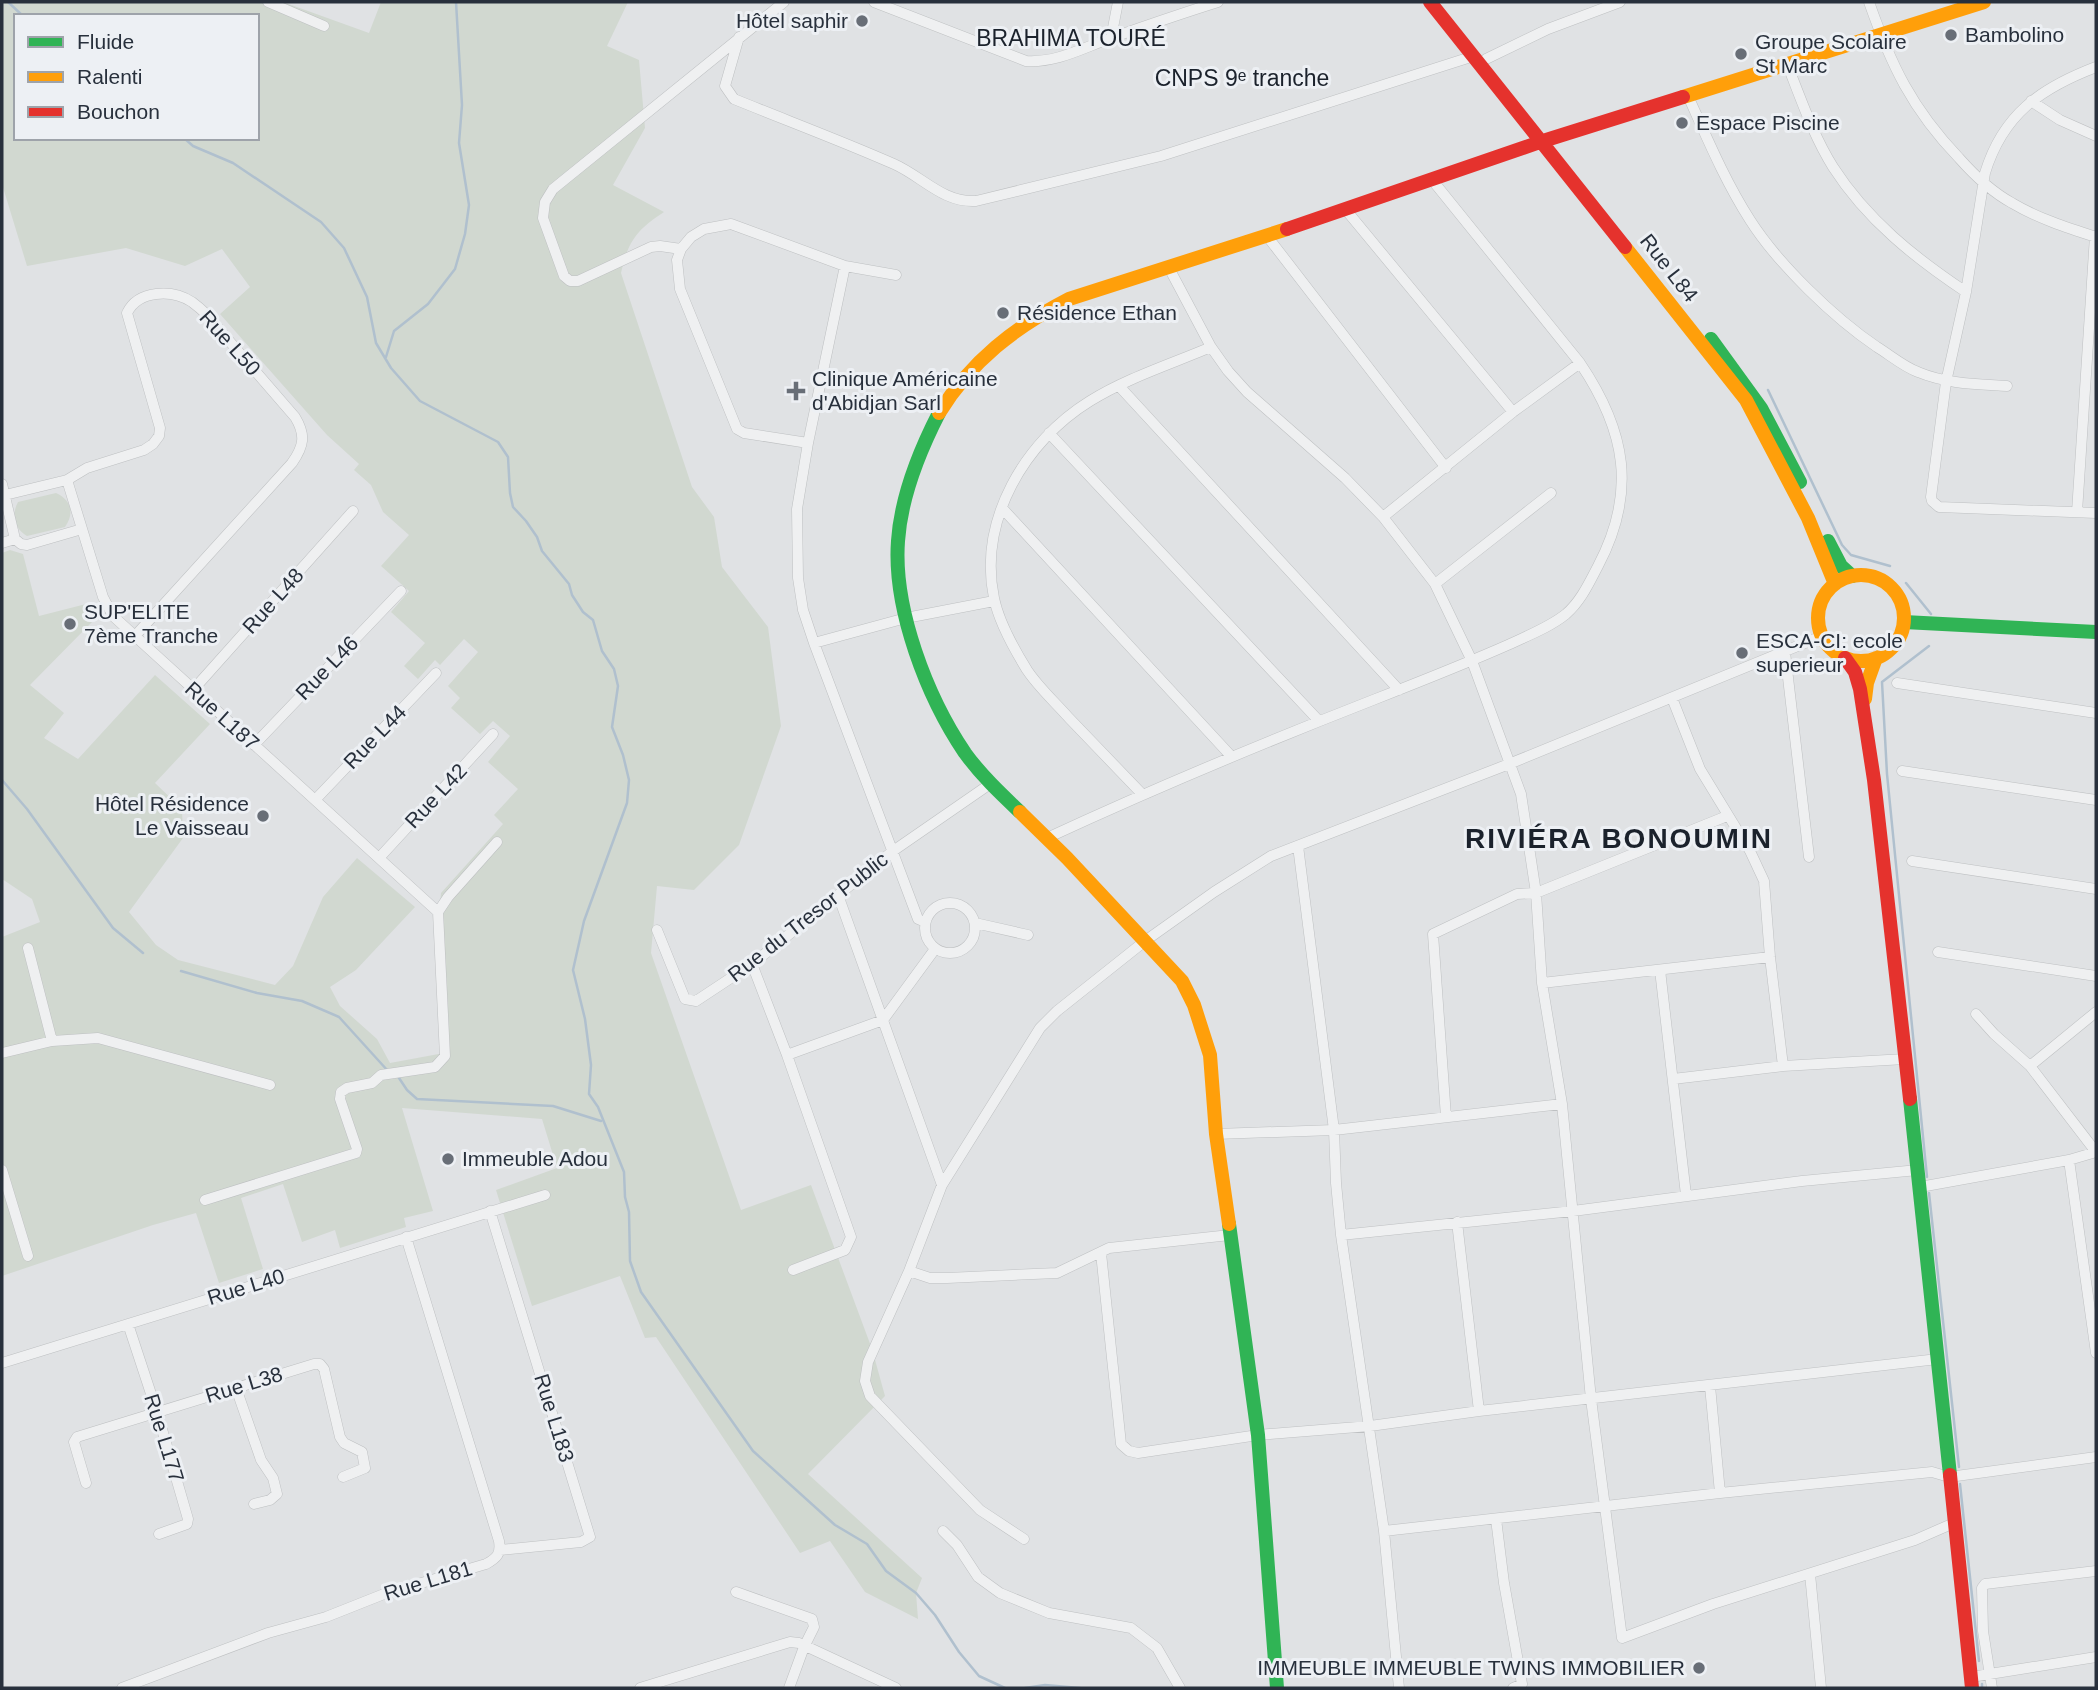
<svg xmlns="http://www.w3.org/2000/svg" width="2098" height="1690" viewBox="0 0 2098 1690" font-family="Arial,sans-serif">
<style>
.green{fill:#d1d8d0;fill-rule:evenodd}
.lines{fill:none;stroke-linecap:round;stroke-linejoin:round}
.stream{stroke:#b0c0ce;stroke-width:2.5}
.street-casing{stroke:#bec0c2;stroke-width:11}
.street{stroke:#eff0f1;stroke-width:10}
.fast{stroke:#30b455;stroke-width:14}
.slow{stroke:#ff9f0a;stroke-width:14}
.jam{stroke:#e5322d;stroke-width:14}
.poi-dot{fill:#686e77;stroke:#edf0f4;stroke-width:2.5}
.labels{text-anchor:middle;stroke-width:6;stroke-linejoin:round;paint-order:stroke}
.poi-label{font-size:21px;fill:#28303c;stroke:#edf0f4;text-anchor:start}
.street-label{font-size:21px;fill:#28303c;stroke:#edf0f4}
.neighbourhood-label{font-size:23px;fill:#1b222c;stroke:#edf0f4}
.district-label{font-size:28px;font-weight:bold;letter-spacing:2px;fill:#1b222c;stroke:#edf0f4}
</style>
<rect width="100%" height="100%" fill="#e0e2e4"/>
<path class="green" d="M2,2H283L369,33L381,2H628L607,46L639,60L645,128L613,185L664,212C636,230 628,242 621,273L692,487L714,517L722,567L768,627L781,726L739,845L694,890L657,886L651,953L741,1210L811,1185L872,1349L885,1396L808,1474L922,1578L916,1593L918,1619L865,1592L830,1541L800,1553L656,1337L645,1338L620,1276L532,1306L496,1190L557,1168L542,1119L402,1108L433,1211L404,1218L406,1227L340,1248L335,1230L302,1242L283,1184L241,1198L263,1269L219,1283L196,1213L153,1225L2,1276V937L40,922L32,899L2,879V553L10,550L23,554L39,616L90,603L94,620L30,685L64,713L44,738L78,759L155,675L210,724L155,783L182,809L183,838L129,912L156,945L178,960L275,985L293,966L323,897L357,858L415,907L356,970L330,987L340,1006L377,1039L390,1063L444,1053L438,924L441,893L503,824L494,815L518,789L488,762L510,736L493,721L480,734L451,708L460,698L448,686L478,652L464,639L440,665L435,660L418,679L404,666L425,643L391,612L409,591L381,566L409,535L383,512L371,485L354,470L359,464L327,435L220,314L250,287L222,249L185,266L126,248L27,266L2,184ZM16,16H257V138H16Z
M56,493C71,500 75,513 65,527L27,536C14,528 11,515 18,502Z"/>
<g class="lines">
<path class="stream" d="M8,2L23,16
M184,138L193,146L233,163L321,222L344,248L367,297L376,343L391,368L420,401L498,442L508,457L510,493L513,507L526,521L537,537L542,551L569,584L572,595L583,612L593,620L602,651L614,669L618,686L612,727L623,755L629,780L627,803L584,921L573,970L585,1019L591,1065L589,1094L598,1107L624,1172L625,1197L629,1212L630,1261L641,1292L753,1451L835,1525L867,1544L886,1571L916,1593L935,1615L959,1652L979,1676L1005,1688
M386,357L394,331L428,304L455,269L465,234L469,205L459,143L462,105L456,2
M1768,390L1842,545L1851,555L1890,566
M1906,583L1931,614
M2,780L27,809L113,928L143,953
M181,971L257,993L302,1001L339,1017L388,1071
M397,1075L407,1090L417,1099L553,1106L601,1121
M1927,1177L1887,774L1882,682L1929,646
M1929,1193L1959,1467
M1960,1484L1979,1661
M1982,1684V1688
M1025,1688L1045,1685L1080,1688"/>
<defs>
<path id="street" d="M268,2L324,26
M874,2L1026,61C1058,63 1084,47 1114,37C1148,25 1183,13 1218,2
M1869,2C1891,65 1912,109 1959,158C1974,175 1992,192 2012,203C2037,218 2068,228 2096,237
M739,37L725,86L734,99C788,121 842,141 894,164C923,177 943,203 976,201L1161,156L1474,56
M1111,38L1118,2
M1486,59L1548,29L1620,2
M1787,64C1801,99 1813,135 1833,167C1867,220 1915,258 1966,292
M2096,67C2041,88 2003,114 1985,173L1966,292L1946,382L1931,497L1932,501L1939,507L2096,513
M1688,96C1707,138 1725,181 1750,220C1778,264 1834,318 1877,347C1890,355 1904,367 1918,372C1947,384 1976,384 2007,386
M2031,101L2060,120L2096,136
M1346,210L1513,412
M1267,236L1446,468
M681,249L660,246L651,247L578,281H570L564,276L543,218L545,202L553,189L784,2
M845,266L808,443L797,509L798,578L803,610L814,643L918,919L925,922
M1169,268L1211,347L1228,371L1247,392L1345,478L1383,517L1435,584L1472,661L1521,794L1536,893L1542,983L1562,1104L1591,1399L1622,1638L1713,1604L1915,1540L1954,1523
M1119,386L1399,690
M1049,433L1319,721
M808,443L744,433L737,429L680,289L677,260L681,249L691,237L704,229L731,224L845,266L896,275
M67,480L103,597L113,616L438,912
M2,484L15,539
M5,495L67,480L87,468L144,450L153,444L159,436L160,428L127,313C138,290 172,289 192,302C196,305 201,309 205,313L295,417C306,435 304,446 292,463L134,637
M1002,508L1231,756
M2077,512L2095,236
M1383,517L1513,412L1580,363
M15,539L21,544L27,545L82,529
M2,543L15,539
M1435,584L1551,493
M814,643L906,618L994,601
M1785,652L1809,857
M1897,683L2096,713
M193,690L353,511
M1672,698L1700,769L1750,851L1764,881L1770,957L1783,1066
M254,745L401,591
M1902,771L2096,800
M1142,794C1118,769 1093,743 1069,718C1055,702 1039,688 1027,670C1014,649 999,623 994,598C978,520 1025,441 1090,401C1127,378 1171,364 1211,347
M315,800L436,673
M1047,838C1155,788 1263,743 1373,700C1419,682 1465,664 1510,644C1529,635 1550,627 1566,614C1581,601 1589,583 1598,566C1637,492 1626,431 1580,363L1433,181
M1298,846L1334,1130L1336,1183L1341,1235L1384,1531L1399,1688
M379,858L493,734
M1912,861L2096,889
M838,895L942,1185
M925 928a25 25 0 1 1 50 0a25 25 0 1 1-50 0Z
M975,923L1028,935
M657,930L685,999L696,1001L752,964L893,851L990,784
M28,948L52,1041
M1938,952L2096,976
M752,964L787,1055L851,1237L845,1250L793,1270
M1660,970L1686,1195
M1542,983L1770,957
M2096,1012L2030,1066L2096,1152
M1976,1014L1994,1034L2030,1066
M2,1053L52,1041L98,1038L270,1085
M787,1055L883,1020L935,949
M1673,1079L1783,1066L1905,1059
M1446,1117L1433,934L1517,894L1536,893L1727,816
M1216,1134L1334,1130L1562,1104
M2069,1160L2096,1353
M2,1170L28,1256
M1920,1187L2069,1160L2096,1152
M205,1200L356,1153L357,1149L340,1099L341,1092L347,1088L372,1083L381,1075L435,1067L445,1056L438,912L448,897L497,842
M490,1211L590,1537L581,1542L500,1550
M1457,1222L1479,1411
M1341,1235L1573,1211L1802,1181L1918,1170
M1101,1253L1121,1444L1129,1451L1138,1453L1258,1435L1370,1426L1479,1411L1938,1359
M909,1271L930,1278H947L1057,1273L1109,1248L1230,1235
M128,1324L157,1412L188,1519L187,1524L159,1534
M2,1363L545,1195
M1710,1386L1720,1493
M236,1388L261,1460L273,1478L277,1494L270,1500L254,1504
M86,1483L74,1442L77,1437L314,1364H320L324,1369L340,1437L344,1443L362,1452L365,1468L343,1477
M1496,1519L1504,1583L1522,1684L1513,1688
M943,1531L957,1545L978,1577L1000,1593L1049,1613L1131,1628L1157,1648L1180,1688
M1384,1531L1720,1493L1932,1472L1949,1477L2096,1457
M1024,1539L980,1510L870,1396L865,1381L868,1362L909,1271L942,1185L1040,1028L1057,1011L1145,941L1214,892L1271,856L1509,764L1822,636
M1810,1574L1821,1688
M736,1592L812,1619L814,1627L804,1647L789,1688
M1971,1677L2096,1657
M122,1688L268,1633L326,1617L384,1594L486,1564C497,1558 501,1554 499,1541L406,1237
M640,1688L790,1642L799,1643L896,1688
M1992,1688L1983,1631L1982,1588L1985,1584L2096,1571"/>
</defs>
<use href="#street" class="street-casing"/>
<use href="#street" class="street"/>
<path class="fast" d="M1711,339L1761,408L1800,482
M939,413C919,452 901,496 898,541C893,609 927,697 965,753C981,775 1000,793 1020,812
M1828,541L1841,566L1852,576
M1904,622L2096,632
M1910,1099L1950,1475
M1229,1224L1258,1435L1277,1688"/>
<path class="slow" d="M1683,97L1984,2
M1625,247L1746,400L1808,518L1835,584
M939,413C971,361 1015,327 1069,299L1287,229
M1818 618a43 43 0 1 1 86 0a43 43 0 1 1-86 0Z
M1865,699L1867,683L1876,658
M1020,812L1067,858L1182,981L1194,1005L1210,1055L1216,1134L1229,1224"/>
<path class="jam" d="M1430,2L1625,247
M1287,229L1543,141L1683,97
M1845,658L1855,672L1860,689L1874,780L1910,1099
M1950,1475L1972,1688"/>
</g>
<g class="poi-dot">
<circle cx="862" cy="21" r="7"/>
<circle cx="1951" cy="35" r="7"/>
<circle cx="1741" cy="54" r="7"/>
<circle cx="1682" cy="123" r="7"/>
<circle cx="1003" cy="313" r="7"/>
<path d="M792.5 380.5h7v7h7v7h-7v7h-7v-7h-7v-7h7z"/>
<circle cx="70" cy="624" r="7"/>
<circle cx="1742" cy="653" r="7"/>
<circle cx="263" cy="816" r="7"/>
<circle cx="448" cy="1159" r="7"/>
<circle cx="1699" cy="1668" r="7"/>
</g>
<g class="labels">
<g class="poi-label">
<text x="848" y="28" text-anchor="end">Hôtel saphir</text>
<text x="1965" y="42">Bambolino</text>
<text x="1755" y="49">Groupe Scolaire<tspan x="1755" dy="24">St Marc</tspan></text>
<text x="1696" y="130">Espace Piscine</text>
<text x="1017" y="320">Résidence Ethan</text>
<text x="812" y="386">Clinique Américaine<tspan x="812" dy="24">d'Abidjan Sarl</tspan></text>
<text x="84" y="619">SUP'ELITE<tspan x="84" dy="24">7ème Tranche</tspan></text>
<text x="1756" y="648">ESCA-CI: ecole<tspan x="1756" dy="24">superieur</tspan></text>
<text x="249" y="811" text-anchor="end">Hôtel Résidence<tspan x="249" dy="24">Le Vaisseau</tspan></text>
<text x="462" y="1166">Immeuble Adou</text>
<text x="1685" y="1675" text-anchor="end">IMMEUBLE IMMEUBLE TWINS IMMOBILIER</text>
</g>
<g class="street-label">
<text transform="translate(1669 268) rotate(52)" y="7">Rue L84</text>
<text transform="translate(230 343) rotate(48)" y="7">Rue L50</text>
<text transform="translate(273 601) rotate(-48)" y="7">Rue L48</text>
<text transform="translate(327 668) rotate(-46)" y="7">Rue L46</text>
<text transform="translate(222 716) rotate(42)" y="7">Rue L187</text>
<text transform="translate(375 737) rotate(-46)" y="7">Rue L44</text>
<text transform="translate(436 796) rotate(-47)" y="7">Rue L42</text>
<text transform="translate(808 917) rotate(-38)" y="7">Rue du Tresor Public</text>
<text transform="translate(246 1287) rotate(-17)" y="7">Rue L40</text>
<text transform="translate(244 1385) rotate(-17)" y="7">Rue L38</text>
<text transform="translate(554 1418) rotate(73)" y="7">Rue L183</text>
<text transform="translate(164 1438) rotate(73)" y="7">Rue L177</text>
<text transform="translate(428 1581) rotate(-17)" y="7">Rue L181</text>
</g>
<g class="neighbourhood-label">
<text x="1071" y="46">BRAHIMA TOURÉ</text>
<text x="1242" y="86">CNPS 9ᵉ tranche</text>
</g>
<g class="district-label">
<text x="1619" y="848">RIVIÉRA BONOUMIN</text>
</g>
</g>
<rect width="2098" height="1690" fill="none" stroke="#28303c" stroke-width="7"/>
<rect x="14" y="14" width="245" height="126" fill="#edf0f4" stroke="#9ea3aa" stroke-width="2"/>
<rect x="28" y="37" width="35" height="10" fill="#30b455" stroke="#9ea3aa" stroke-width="2"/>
<text x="77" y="49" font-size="21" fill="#28303c">Fluide</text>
<rect x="28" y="72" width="35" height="10" fill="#ff9f0a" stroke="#9ea3aa" stroke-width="2"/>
<text x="77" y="84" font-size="21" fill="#28303c">Ralenti</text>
<rect x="28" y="107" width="35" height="10" fill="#e5322d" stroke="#9ea3aa" stroke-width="2"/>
<text x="77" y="119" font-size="21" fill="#28303c">Bouchon</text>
</svg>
